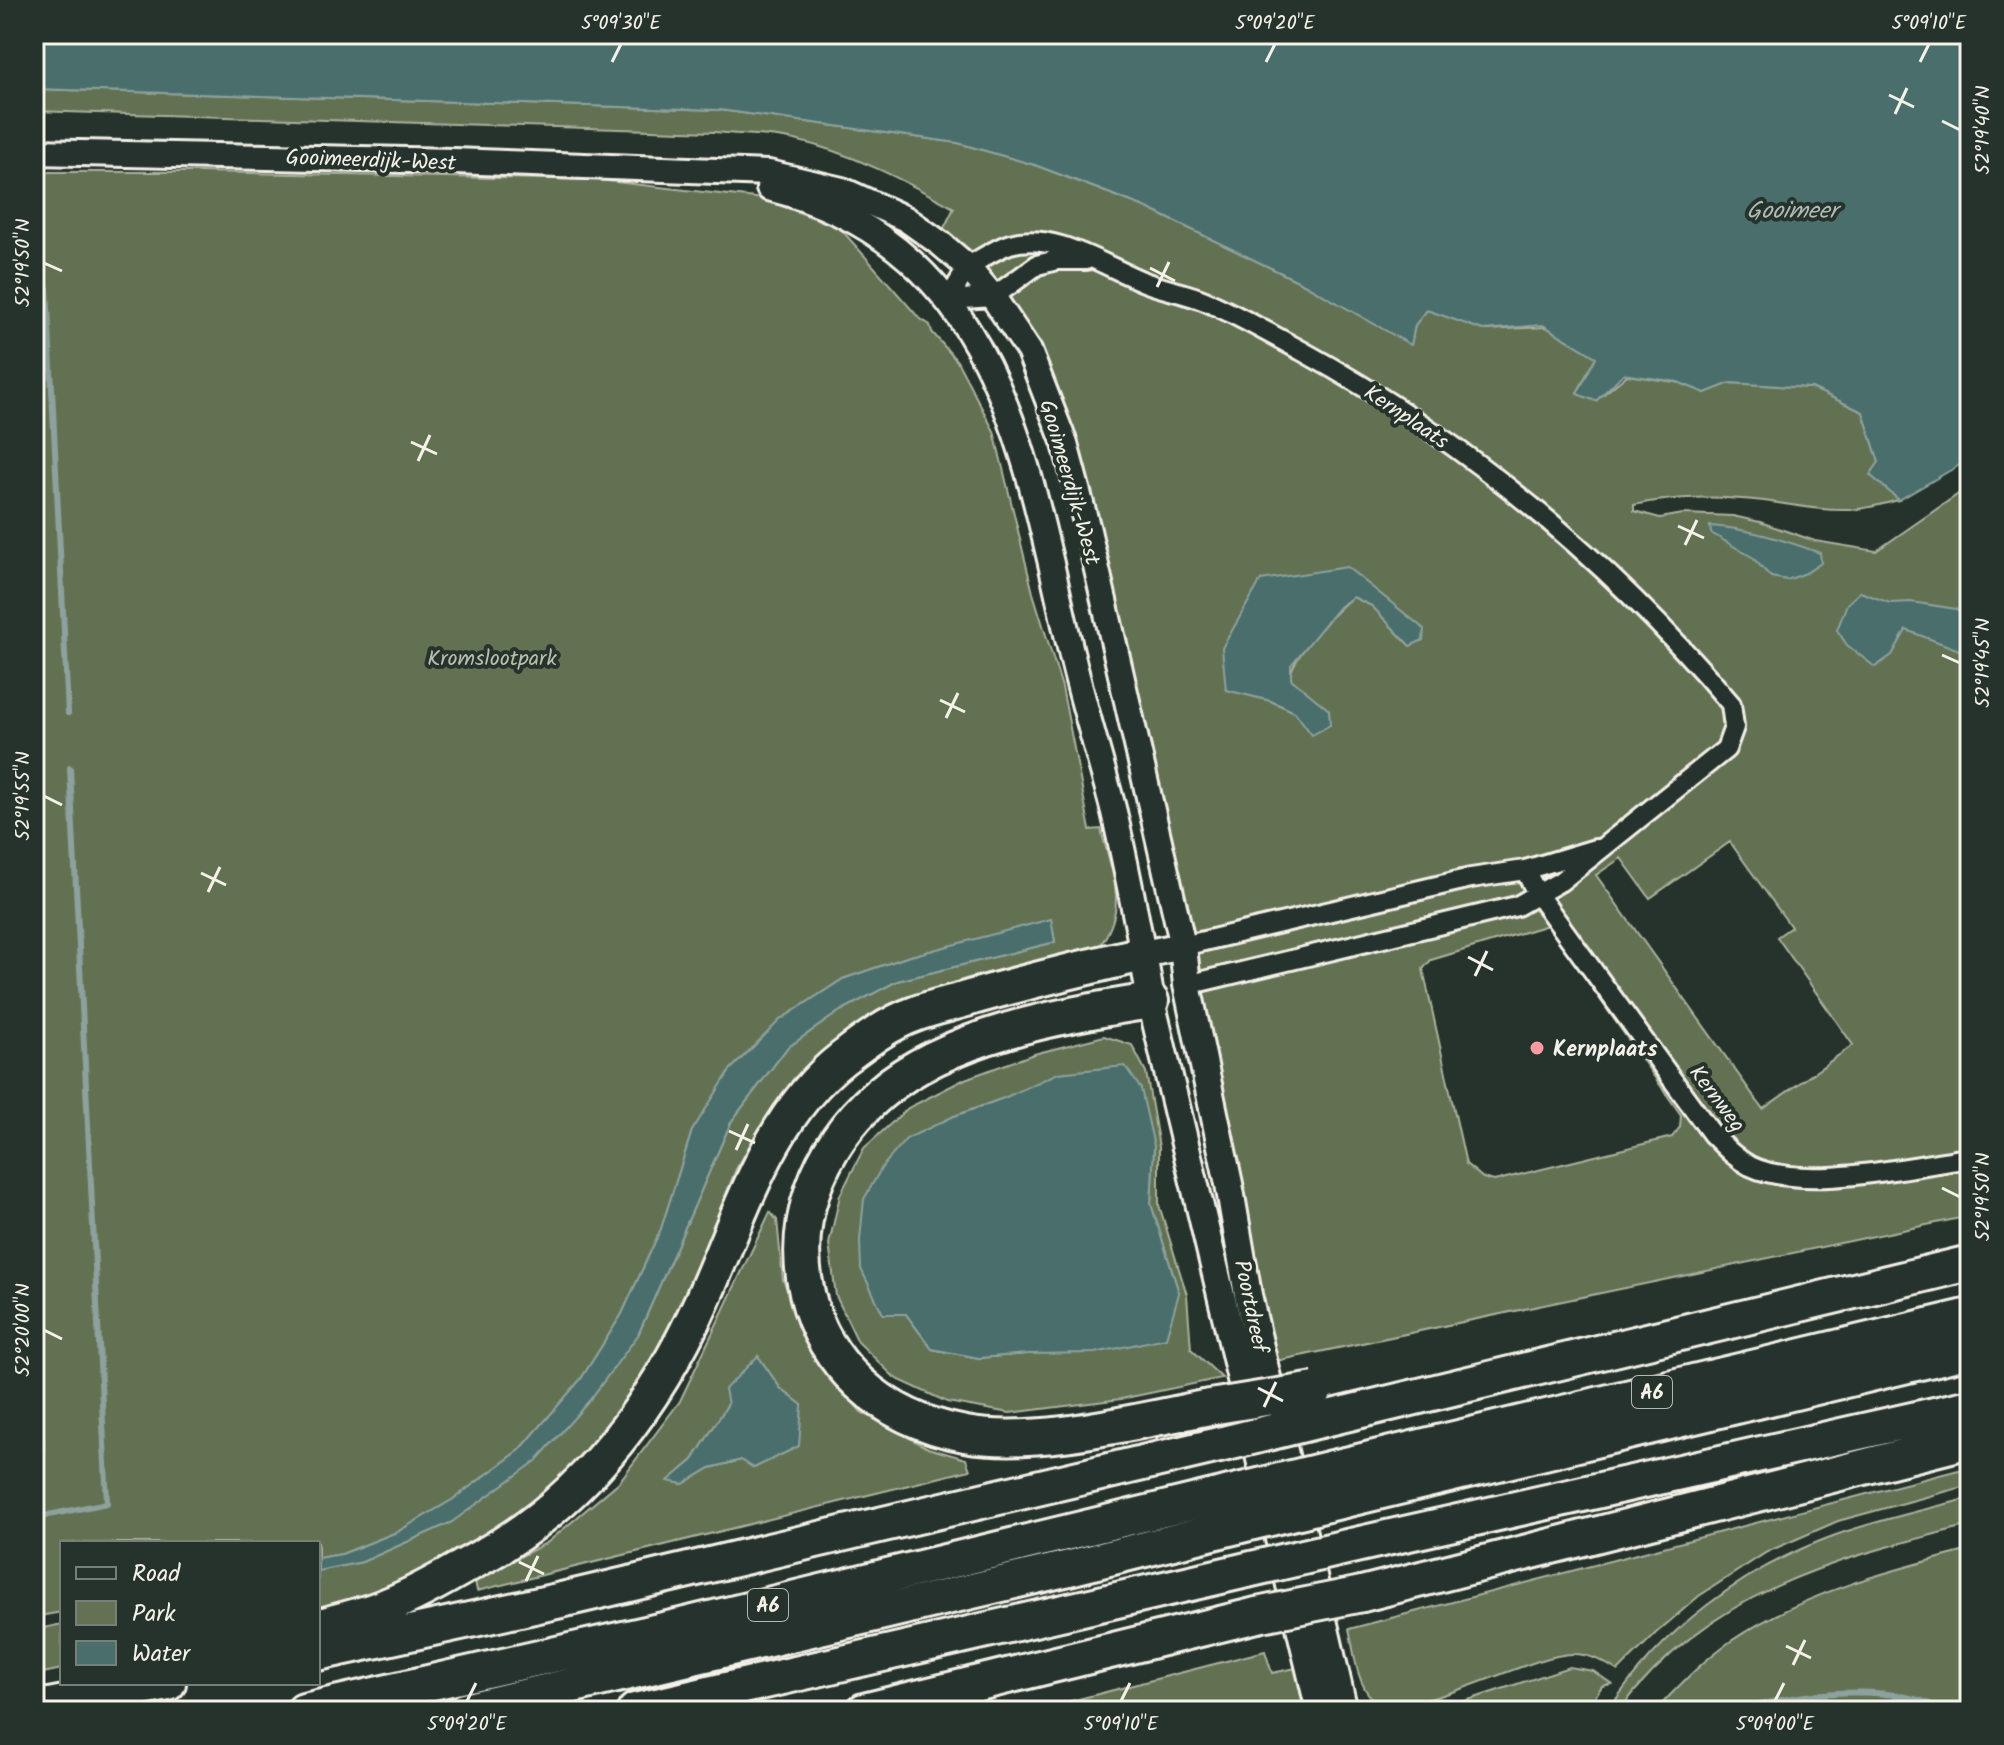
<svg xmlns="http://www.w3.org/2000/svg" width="2004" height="1745" viewBox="0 0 2004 1745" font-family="Kalam,sans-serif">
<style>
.green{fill:#647152;stroke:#acb19d;stroke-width:2;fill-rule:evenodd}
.water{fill:#496e6c;stroke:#8da29e;stroke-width:2}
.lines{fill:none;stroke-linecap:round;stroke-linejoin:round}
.stream{stroke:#8da29e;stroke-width:6}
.minor-casing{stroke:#f4f1e8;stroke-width:24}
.tertiary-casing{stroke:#f4f1e8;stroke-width:30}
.secondary-casing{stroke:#f4f1e8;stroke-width:32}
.motorway-casing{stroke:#f4f1e8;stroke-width:40}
.minor{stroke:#26332d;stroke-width:18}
.tertiary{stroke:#26332d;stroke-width:24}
.secondary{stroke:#26332d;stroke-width:26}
.motorway{stroke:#26332d;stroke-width:34}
.motorway-bridge-casing{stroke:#f4f1e8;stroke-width:40;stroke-linecap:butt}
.motorway-bridge{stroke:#26332d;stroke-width:34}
.ticks{fill:none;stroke:#f4f1e8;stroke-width:3}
.poi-dot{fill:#ff9aa2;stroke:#26332d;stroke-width:3}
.labels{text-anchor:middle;stroke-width:8;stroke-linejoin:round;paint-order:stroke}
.shield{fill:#26332d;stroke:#b6b8b0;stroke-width:2}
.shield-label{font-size:20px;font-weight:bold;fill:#f4f1e8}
.street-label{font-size:22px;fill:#f4f1e8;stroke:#26332d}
.park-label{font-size:22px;fill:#babeac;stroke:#26332d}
.poi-label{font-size:22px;font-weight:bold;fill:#f4f1e8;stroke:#26332d;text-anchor:start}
.water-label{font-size:24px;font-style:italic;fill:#b0bdb6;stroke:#26332d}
.neatline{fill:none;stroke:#f4f1e8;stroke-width:3}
.ticks-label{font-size:20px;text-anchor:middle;fill:#f4f1e8}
</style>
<rect width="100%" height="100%" fill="#26332d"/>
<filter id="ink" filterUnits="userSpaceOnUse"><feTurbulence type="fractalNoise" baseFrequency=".0125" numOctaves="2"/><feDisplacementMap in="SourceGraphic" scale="16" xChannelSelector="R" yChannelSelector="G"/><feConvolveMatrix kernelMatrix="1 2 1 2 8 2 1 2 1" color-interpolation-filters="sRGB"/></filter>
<g filter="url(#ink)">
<path class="green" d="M34,89L720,110L958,143L1035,165L1145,207L1304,284L1411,344L1415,325L1427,310L1487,330L1546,327L1596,357L1577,393L1599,398L1627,375L1681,383L1705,393L1730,383L1812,388L1863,412L1879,462L1871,475L1899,500C1883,504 1866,509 1850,510C1820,511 1793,505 1764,501C1721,496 1677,495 1634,505V511L1660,518L1683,514L1733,516L1760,522L1815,541L1876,551L1970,486V1216L1276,1361L1081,476L1051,388L941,234L954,208C903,180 852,153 795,140C769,134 741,135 714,132L34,111ZM1347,567L1410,646L1372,606L1353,597C1339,607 1290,660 1291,675C1291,693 1305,717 1312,734L1295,712L1271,701L1226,689ZM1730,842L1791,927L1777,937L1853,1045L1763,1109L1596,875L1621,858L1650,898ZM1548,925L1681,1115L1680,1127L1672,1137L1494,1181L1483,1178L1466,1164L1423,969L1431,960Z
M34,172H200L598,180L764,199L840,228L919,318L930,325L932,332L957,361L994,431L1033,593L1062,687L1090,830L1101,829C1111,872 1129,904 1101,944L965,979L917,995L870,1018L794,1078L736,1169L678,1316L631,1405L565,1480L474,1547L368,1597L318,1612V1571L362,1562L452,1522L638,1335L731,1122L787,1048L840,1011L897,981L1055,942L1051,920L907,957L843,979L780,1020L692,1131L661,1229L622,1314L581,1379L520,1450L452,1500L397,1532L342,1554L318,1558V1543H62V1612L34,1617Z
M1104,1036L1132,1045L1146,1072L1159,1147V1205L1187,1295L1191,1349L1222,1378L1121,1399L1010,1413L947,1402L895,1378L858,1342L836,1296L829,1244L840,1195L864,1148L908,1108L965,1079L1034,1054ZM1004,1098L1154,1146L1151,1204L1179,1293L1027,1354L979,1358L932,1349L906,1314L952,1117Z
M770,1212L777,1220L783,1280L815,1356L861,1412L928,1448L966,1459L970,1470L477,1591L475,1581L548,1542L619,1482L680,1401ZM758,1356L781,1389L802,1405L741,1460L710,1468L683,1484L669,1481L693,1460Z
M1970,1467V1485L1838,1521L1767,1552L1699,1596L1656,1633L1618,1671C1604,1662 1590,1654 1573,1654C1530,1653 1404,1727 1372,1698C1356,1683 1354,1649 1349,1629Z
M1970,1498V1525C1833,1560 1709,1591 1619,1711H1608C1661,1630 1743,1569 1833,1536C1877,1520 1924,1510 1970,1498Z
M1970,1550V1711H1655C1679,1686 1703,1660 1731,1641C1803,1593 1887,1571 1970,1550Z
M62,1624V1669L34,1675V1630Z
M1265,1651L1272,1673L1296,1668L1307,1711H1032Z
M1569,1667L1593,1671L1612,1684L1602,1686L1586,1711H1435Z"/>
<path class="water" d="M34,34H1970V459L1899,500L1870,475L1879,462L1863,412L1812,388L1730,383L1705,393L1678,382L1623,374L1596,401L1577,394L1596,357L1543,325L1483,330L1427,310L1415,325L1411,345L1304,284L1145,207L1035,165L958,143L720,110L34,89Z
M1710,526C1747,528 1785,540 1820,553L1821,563L1806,573L1787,580L1771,577L1752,557L1711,533Z
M1347,567L1424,629L1423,640L1410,646L1372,606L1353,597L1339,607L1291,665V679L1329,710L1330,725L1312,735L1295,712L1271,701L1226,690L1222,648L1261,580Z
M1860,592L1890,603L1911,602L1956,609L1970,619V654L1906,630L1892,655L1875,667L1847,645L1837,630L1847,604Z
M1051,919L1055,942L897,981L840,1011L787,1048L731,1122L638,1335L589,1401L536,1461L452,1522L362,1562L318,1571V1558L342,1554L397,1532L452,1500L520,1450L581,1379L622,1314L661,1229L692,1131L731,1069L780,1020L843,979L907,957Z
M1125,1066L1141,1089L1154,1146L1151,1204L1179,1293L1166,1338L1095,1353L1027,1354L979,1358L932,1349L906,1314H883L861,1269L860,1240L864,1199L882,1167L906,1139L952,1117L1004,1098L1058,1073Z
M758,1356L781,1389L802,1405L799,1446L754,1468L741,1460L710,1468L683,1484L668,1481L693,1460L728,1404L725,1389Z
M34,1414L44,1441V1488L34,1490Z"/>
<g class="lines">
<path class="stream" d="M47,289L68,713
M34,1518L107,1503L70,768
M1741,1711C1794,1692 1895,1681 1944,1711"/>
<defs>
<path id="minor" d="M948,300L968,267L972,264C984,257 997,248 1010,244C1055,231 1105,267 1147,283C1166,290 1186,293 1205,301C1238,315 1270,334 1302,351C1466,441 1611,562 1731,704L1734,727L1726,749L1561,881L1517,906L1187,985
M948,300L993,297L1037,265L1057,260H1086
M1525,870L1538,895L1712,1134C1724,1146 1735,1158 1750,1166C1804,1192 1910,1166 1970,1158
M1183,946L1471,878L1525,870L1595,849"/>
<path id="tertiary" d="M34,152L454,161L769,173L842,190L906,219L941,244L968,267L993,297L1029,351L1065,444L1087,526L1183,946
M769,188C1002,247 1026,462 1073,660C1085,711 1101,761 1114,812C1125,859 1134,907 1143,954"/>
<path id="secondary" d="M1320,1711L1151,1001L1143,954L1183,946L1187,985L1229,1184L1248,1295L1344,1711"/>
<path id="motorway" d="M1151,1001C1065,1014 947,1035 879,1094C748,1207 790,1402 965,1434C1038,1447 1137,1421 1210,1407
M1320,1420L1970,1263
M1333,1468L1970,1316
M1340,1501L1970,1350
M1351,1546L1970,1407
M1362,1594L1970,1440
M318,1627C337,1621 357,1617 376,1610C404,1600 432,1585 458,1570C474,1561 490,1553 505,1543C601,1482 668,1383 711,1280C744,1203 774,1111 843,1058C864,1042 889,1023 915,1014C933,1007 954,1003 973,997C1029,981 1086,967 1143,954
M318,1653L557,1601L1219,1445
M34,1709L168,1683
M304,1711L681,1626L1230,1493
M464,1711L1069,1568L1237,1526
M635,1711L1247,1570
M864,1711L1257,1615"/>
</defs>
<use href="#minor" class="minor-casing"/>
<use href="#tertiary" class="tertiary-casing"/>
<use href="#secondary" class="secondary-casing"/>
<use href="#motorway" class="motorway-casing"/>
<use href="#minor" class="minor"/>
<use href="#tertiary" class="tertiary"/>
<use href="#secondary" class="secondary"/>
<use href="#motorway" class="motorway"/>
<defs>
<path id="motorway-bridge" d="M1210,1407L1315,1390
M1219,1445L1320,1420
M1230,1493L1333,1468
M1237,1526L1340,1501
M1247,1570L1351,1546
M1257,1615L1362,1594"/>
</defs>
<use href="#motorway-bridge" class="motorway-bridge-casing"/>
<use href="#motorway-bridge" class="motorway-bridge"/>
</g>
</g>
<path class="ticks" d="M612,62L621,44M1266,62L1275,44M1920,62L1929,44M1889,95L1914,107M1895,114L1907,88M1942,121L1960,130M44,263L62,271M1150,268L1175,281M1157,287L1169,262M411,442L437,454M418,461L430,435M1678,526L1704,538M1685,545L1697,520M1942,655L1960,663M940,700L965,712M946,718L958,693M44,796L62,805M201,873L226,885M208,892L220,867M1468,957L1493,970M1475,976L1487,951M729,1131L755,1143M736,1150L748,1124M1942,1188L1960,1197M44,1330L62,1339M1258,1388L1283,1401M1264,1407L1276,1382M519,1562L544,1574M526,1581L538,1556M1786,1646L1811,1658M1793,1665L1805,1640M467,1701L476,1683M1121,1701L1130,1683M1775,1701L1784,1683"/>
<circle class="poi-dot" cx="1537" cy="1048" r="8"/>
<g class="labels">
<g class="shield">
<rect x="1632" y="1376" width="40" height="32" rx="6"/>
<rect x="748" y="1589" width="40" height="32" rx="6"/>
</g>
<g class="shield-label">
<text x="1652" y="1399">A6</text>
<text x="768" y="1612">A6</text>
</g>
<g class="street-label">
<text transform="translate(371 159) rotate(2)" y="8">Gooimeerdijk-West</text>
<text transform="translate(1407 416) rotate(34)" y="8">Kernplaats</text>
<text transform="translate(1071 482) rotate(74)" y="8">Gooimeerdijk-West</text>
<text transform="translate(1718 1098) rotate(53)" y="8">Kernweg</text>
<text transform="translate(1252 1306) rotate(78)" y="8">Poortdreef</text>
</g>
<g class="park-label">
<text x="492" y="665">Kromslootpark</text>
</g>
<g class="poi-label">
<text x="1553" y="1056">Kernplaats</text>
</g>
<g class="water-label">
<text x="1792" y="218">Gooimeer</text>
</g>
</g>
<rect width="2004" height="1745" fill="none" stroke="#26332d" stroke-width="88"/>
<rect x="60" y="1541" width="260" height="144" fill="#26332d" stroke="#787f78" stroke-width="2"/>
<rect x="76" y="1567" width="40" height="12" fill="#26332d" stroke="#787f78" stroke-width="2"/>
<text x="132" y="1581" font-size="24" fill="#f4f1e8">Road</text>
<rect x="76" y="1601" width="40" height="24" fill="#647152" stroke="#787f78" stroke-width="2"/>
<text x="132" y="1621" font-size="24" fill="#f4f1e8">Park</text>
<rect x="76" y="1641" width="40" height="24" fill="#496e6c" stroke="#787f78" stroke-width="2"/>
<text x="132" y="1661" font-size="24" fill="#f4f1e8">Water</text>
<rect x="44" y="44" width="1916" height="1657" class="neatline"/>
<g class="ticks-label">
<text x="621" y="29">5°09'30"E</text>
<text x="1275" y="29">5°09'20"E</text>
<text x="1929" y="29">5°09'10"E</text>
<text transform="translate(1982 130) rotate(-90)" y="7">52°19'40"N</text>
<text transform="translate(22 263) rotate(-90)" y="7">52°19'50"N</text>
<text transform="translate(1982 663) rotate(-90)" y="7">52°19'45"N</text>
<text transform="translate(22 796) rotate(-90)" y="7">52°19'55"N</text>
<text transform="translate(1982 1197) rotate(-90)" y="7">52°19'50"N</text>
<text transform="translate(22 1330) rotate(-90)" y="7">52°20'00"N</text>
<text x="467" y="1730">5°09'20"E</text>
<text x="1121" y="1730">5°09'10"E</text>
<text x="1775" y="1730">5°09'00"E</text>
</g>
</svg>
